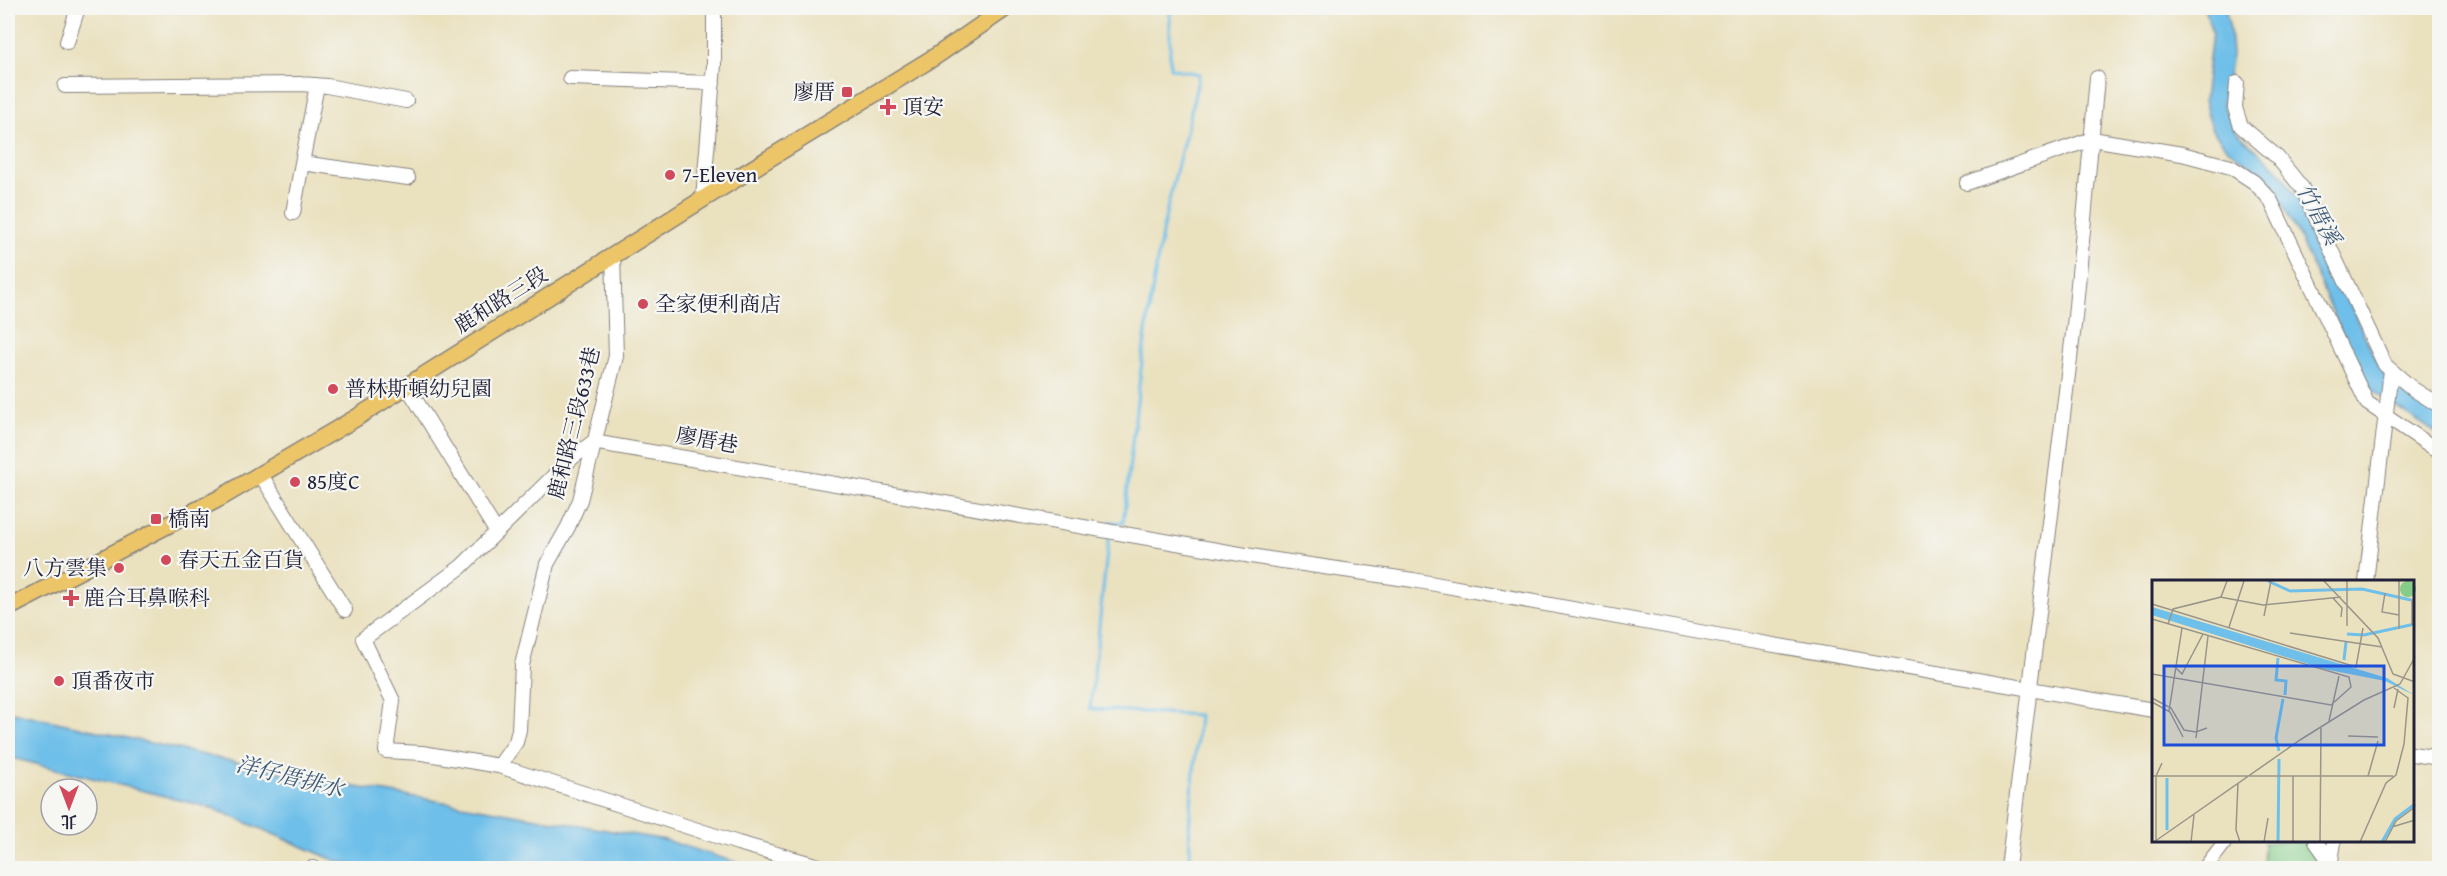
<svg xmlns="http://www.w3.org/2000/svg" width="2447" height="876" viewBox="0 0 2447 876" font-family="'Gentium Book Plus','Noto Serif TC',serif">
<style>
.green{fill:#84cc88;stroke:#537762;stroke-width:1.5}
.water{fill:#6ebfe9;stroke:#487092;stroke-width:1.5}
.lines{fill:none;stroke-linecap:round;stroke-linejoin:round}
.stream{stroke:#6ebfe9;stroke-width:3}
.minor-casing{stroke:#86827d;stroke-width:16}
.major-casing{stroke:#86827d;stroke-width:19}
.minor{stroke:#fff;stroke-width:14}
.major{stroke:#edc569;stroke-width:16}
.poi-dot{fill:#d1495b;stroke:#f6f6f2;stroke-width:2}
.labels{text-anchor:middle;stroke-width:4.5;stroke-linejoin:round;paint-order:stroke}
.poi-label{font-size:21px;fill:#22223b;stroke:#f6f6f2;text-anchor:start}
.street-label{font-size:21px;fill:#22223b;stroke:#f6f6f2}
.water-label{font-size:22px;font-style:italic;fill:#3d5978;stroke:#f6f6f2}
.inset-river{fill:none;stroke:#6ebfe9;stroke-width:3}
.inset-road{fill:none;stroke:#9a958a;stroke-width:1.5}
.view{fill:#1d4ed8;fill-opacity:0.15;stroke:#1d4ed8;stroke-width:3}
.inset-edge{fill:none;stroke:#22223b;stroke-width:3}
</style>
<rect width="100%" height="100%" fill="#f6f6f2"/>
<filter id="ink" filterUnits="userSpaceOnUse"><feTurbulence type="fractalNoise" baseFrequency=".0167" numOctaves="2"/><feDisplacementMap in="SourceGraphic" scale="12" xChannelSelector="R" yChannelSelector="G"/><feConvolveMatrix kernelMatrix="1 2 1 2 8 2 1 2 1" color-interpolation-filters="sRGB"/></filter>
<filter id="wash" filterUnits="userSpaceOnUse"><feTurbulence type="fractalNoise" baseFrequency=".008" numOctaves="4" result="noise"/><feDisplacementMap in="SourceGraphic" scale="24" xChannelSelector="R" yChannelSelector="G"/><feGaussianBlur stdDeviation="1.35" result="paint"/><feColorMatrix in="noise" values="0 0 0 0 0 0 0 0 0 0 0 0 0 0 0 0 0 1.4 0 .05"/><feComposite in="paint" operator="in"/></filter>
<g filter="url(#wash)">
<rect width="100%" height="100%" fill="#eae1bf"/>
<path class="green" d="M2276,842H2308L2321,859V868H2263L2264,843Z"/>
<path class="water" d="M2205,8H2225L2230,29L2232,55L2223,105L2235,131L2278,169L2310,217L2378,365L2439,409V435L2373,391L2355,362L2296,230L2268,178L2229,150L2212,130L2204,101L2212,33Z
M8,711L315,780L665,840L754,868H364L334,860L212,808L8,757Z"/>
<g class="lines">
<path class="stream" d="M1109,528L1110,522L1123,523C1134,427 1144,329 1162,234C1172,180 1189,128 1199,74L1170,68V8
M1109,534L1090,709L1199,715L1189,827L1191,868"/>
</g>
</g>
<g filter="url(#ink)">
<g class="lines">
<defs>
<path id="minor" d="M67,42L78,8
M570,78L713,83
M2237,83L2235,108L2241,126L2277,157L2302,188L2385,365L2413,389L2440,406
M317,85L302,163L408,178
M65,86L301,84L327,86L406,101
M1967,183L2092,139L2182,154L2231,167L2254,182L2270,199L2367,403L2440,452
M703,199L714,65V8
M293,213L302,163
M407,386L496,531
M261,475L345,610
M2366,582L2391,370
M2412,754L2440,758
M499,766L516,742L519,730L522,665L547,564L568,527L580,500L616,356L613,255
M2316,842L2331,863
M312,868H313
M826,868L738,843L499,766L422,753L386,751L393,701L363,639L461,567L572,458L593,442L1269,559L1413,580L1733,638L2153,710
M2008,868L2075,317L2097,78
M2205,868L2225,842
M2330,868L2334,842"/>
<path id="major" d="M8,608L220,498L356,418L703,199L936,56L1006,8"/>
</defs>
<use href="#minor" class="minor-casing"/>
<use href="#major" class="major-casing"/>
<use href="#minor" class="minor"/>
<use href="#major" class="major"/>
</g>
</g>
<g class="poi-dot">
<rect x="841" y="86" width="12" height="12" rx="3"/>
<path d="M885 98h6v6h6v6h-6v6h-6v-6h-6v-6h6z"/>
<circle cx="670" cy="175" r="6"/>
<circle cx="643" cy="304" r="6"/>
<circle cx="333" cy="389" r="6"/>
<circle cx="295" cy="482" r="6"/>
<rect x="150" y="513" width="12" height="12" rx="3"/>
<circle cx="166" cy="560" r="6"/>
<circle cx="119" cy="568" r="6"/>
<path d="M68 589h6v6h6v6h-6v6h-6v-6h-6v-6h6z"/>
<circle cx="59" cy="681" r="6"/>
</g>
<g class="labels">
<g class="poi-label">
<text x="835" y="99" text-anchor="end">廖厝</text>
<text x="902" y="114">頂安</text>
<text x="682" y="182">7-Eleven</text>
<text x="655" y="311">全家便利商店</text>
<text x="345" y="396">普林斯頓幼兒園</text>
<text x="307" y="489">85度C</text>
<text x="168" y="526">橋南</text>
<text x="178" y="567">春天五金百貨</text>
<text x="107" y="575" text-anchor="end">八方雲集</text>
<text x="84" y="605">鹿合耳鼻喉科</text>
<text x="71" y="688">頂番夜市</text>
</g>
<g class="street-label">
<text transform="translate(501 300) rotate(-32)" y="7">鹿和路三段</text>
<text transform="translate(574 423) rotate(-76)" y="7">鹿和路三段633巷</text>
<text transform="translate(707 440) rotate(10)" y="7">廖厝巷</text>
</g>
<g class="water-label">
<text transform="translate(2319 214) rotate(61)" y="8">竹厝溪</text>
<text transform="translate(290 776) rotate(14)" y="8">洋仔厝排水</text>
</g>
</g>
<g transform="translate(2152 580)">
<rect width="262" height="262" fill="#eae1bf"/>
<path d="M248 9a8 8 0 1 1 16 0a8 8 0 1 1-16 0Z" fill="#84cc88"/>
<path d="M0,27L235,98L262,115L233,101L172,89L0,35Z" fill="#6ebfe9"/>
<path class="inset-river" d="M116,1L138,11L210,9L259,20M195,54L212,55L263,44M126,78L124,100L134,101L133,115M192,80L194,62M127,171L124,158L131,119M15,198V250M126,262L127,179M230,262L243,239L263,224"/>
<path class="inset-road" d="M172,1L226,58L241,94L263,102M233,13L230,32L247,35M68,17L111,25L189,17M181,18L190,28L189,37M0,24L204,87L211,48M112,36L119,1M0,39L197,97L199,107L179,125L0,94M16,44L21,29L69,17L75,1M260,45V19M195,46V1M77,47L92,1M247,49V1M138,53L230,67M23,87L30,94L51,54M0,118L19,128L32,150L44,152L55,148M0,122L18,132L31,157M242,128L246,109M17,131L30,48M177,141L187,96M196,156L226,157M44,158L56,56M0,196H241M141,196V262M216,196L226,161M86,203L84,250L88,262M240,247L263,240M4,261V196L10,183M2,262L148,160L212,120L248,104L263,77M39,262L42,235M112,262L116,238M168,262L169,148M208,262L234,203L244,195L252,164L256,118L242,108M233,262L244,241L263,227"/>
<path class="view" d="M12,86H232V165H12Z"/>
<rect width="262" height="262" class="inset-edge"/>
</g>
<rect width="2447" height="876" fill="none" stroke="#f6f6f2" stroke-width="30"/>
<g transform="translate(69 807) rotate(180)"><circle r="28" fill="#f6f6f2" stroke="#a1a1a9" stroke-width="1.5"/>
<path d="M0-4.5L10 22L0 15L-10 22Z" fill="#d1495b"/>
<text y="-9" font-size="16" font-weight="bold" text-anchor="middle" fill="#22223b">北</text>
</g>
</svg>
